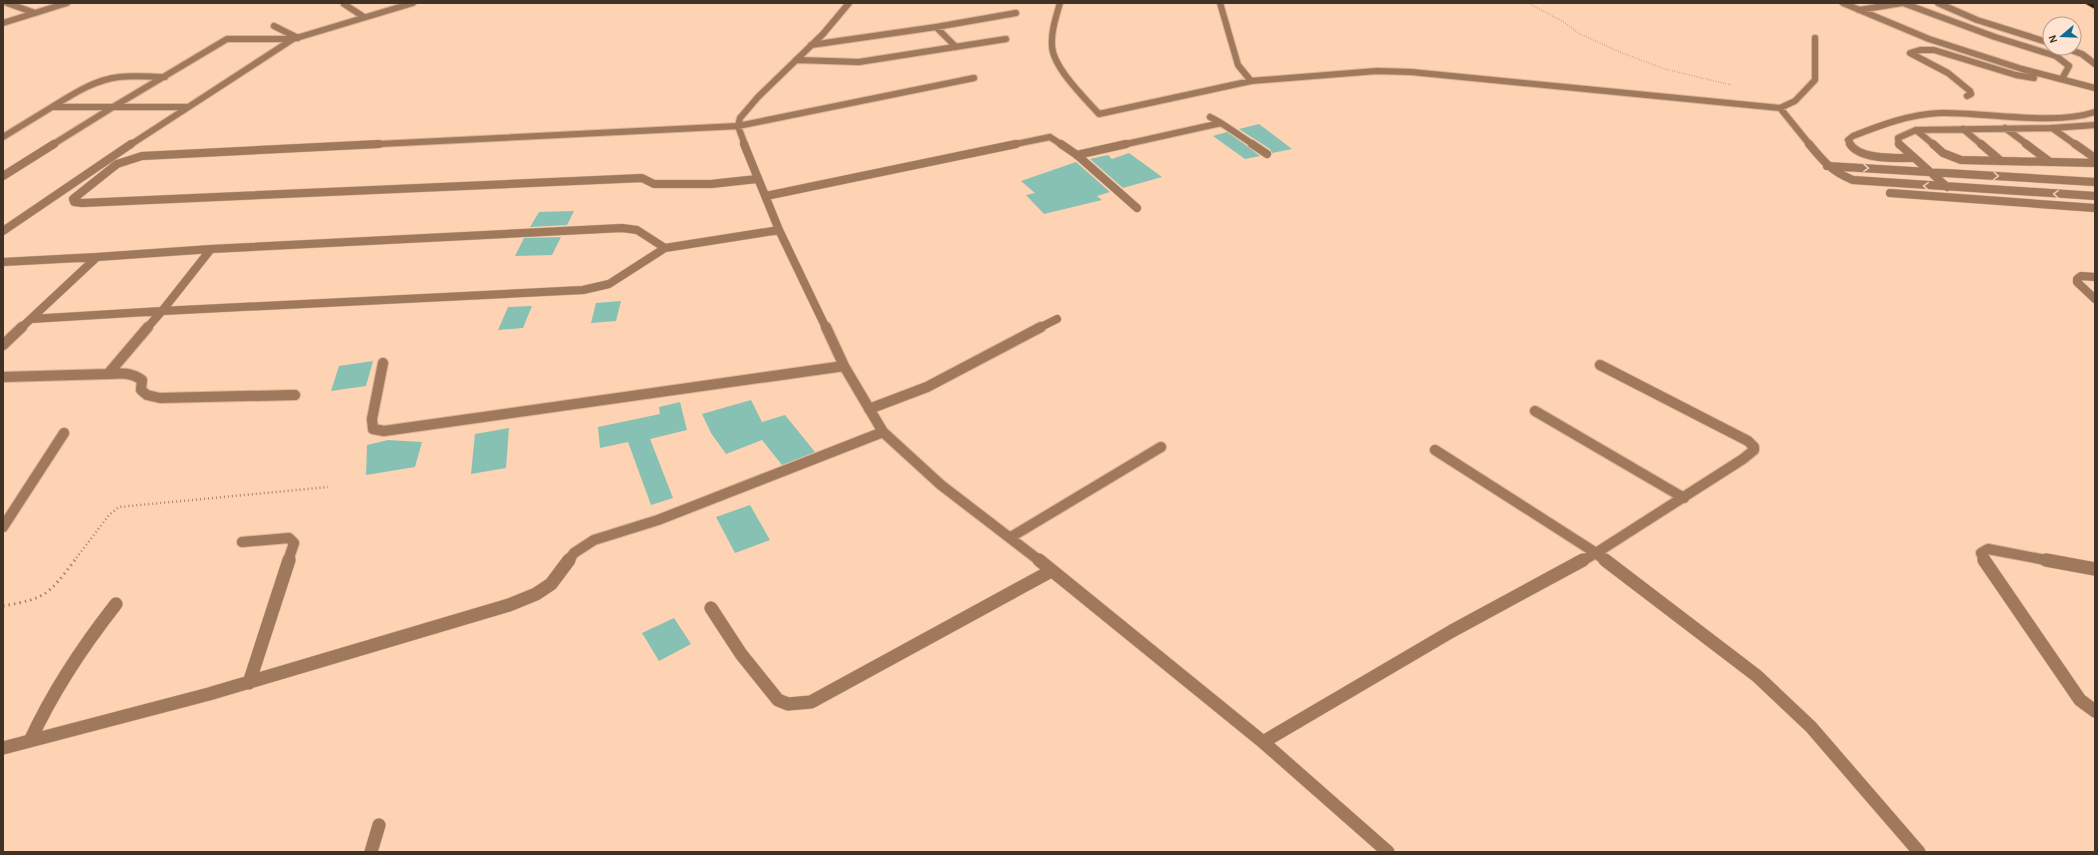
<svg xmlns="http://www.w3.org/2000/svg" width="2098" height="855" viewBox="0 0 2098 855" font-family="'Alegreya Sans',sans-serif">
<style>
.building{fill:#87c1b3}
.lines{fill:none;stroke-linecap:round;stroke-linejoin:round}
.minor-far3-casing{stroke:#d8b397;stroke-width:8}
.minor-far2-casing{stroke:#d8b397;stroke-width:9}
.minor-far1-casing{stroke:#d8b397;stroke-width:12}
.minor-casing{stroke:#d8b397;stroke-width:14}
.highway-casing{stroke:#d8b397;stroke-width:2}
.path-far2{stroke:#a4866f;stroke-width:1.5;stroke-dasharray:0.5 2;stroke-linecap:butt}
.path-far1{stroke:#a4866f;stroke-width:2.5;stroke-dasharray:1 3;stroke-linecap:butt}
.path{stroke:#a4866f;stroke-width:3;stroke-dasharray:1.5 4;stroke-linecap:butt}
.minor-far3{stroke:#a0785b;stroke-width:6}
.minor-far2{stroke:#a0785b;stroke-width:8}
.minor-far1{stroke:#a0785b;stroke-width:10}
.minor{stroke:#a0785b;stroke-width:13}
.highway{fill:#361a01;fill-rule:evenodd}
.oneway{stroke:#ebceb9}
</style>
<rect width="100%" height="100%" fill="#fdd3b3"/>
<path class="building" d="M1259,124L1292,149L1272,153L1270,149L1239,129Z
M1227,132L1247,146L1260,156L1245,159L1213,136Z
M1129,153L1162,177L1123,188L1090,159L1108,155L1112,159Z
M1076,162L1110,192L1097,196L1102,200L1044,214L1026,195L1035,193L1021,181Z
M574,211L567,225L530,227L539,212Z
M561,237L552,255L515,256L524,238Z
M621,301L616,321L591,323L596,303Z
M532,306L523,328L498,330L508,307Z
M373,361L366,386L331,391L339,366Z
M751,400L762,422L785,415L815,452L782,465L762,440L726,454L711,433L702,414Z
M680,402L687,430L650,439L673,498L651,505L628,442L600,448L598,427L660,414L659,407Z
M509,428L506,468L471,474L475,434Z
M388,440L422,442L415,467L366,475L367,445Z
M750,505L770,540L735,553L716,517Z
M674,618L691,644L659,661L642,633Z"/>
<g class="lines">
<defs>
<path id="minor-far3" d="M7,3L35,13
M1060,3C1056,17 1051,31 1052,46C1053,68 1085,98 1099,114L1251,81L1377,71L1411,72L1780,108L1795,101L1815,80V38
M1220,3L1238,65L1251,81
M1843,3L1929,39L2022,69L2095,88
M1903,3L1995,37L2056,56L2069,66L2062,79
M1938,3L1977,20L2050,43
M344,4L364,17
M1859,10L1902,3
M3,23L67,3
M274,26L298,38
M811,45L936,27
M956,47L936,27L1016,13
M2065,48L2082,54L2095,64
M796,60L859,62L1006,39
M1967,96L1971,94L1970,91L1948,73L1910,53L1920,50H1934L2016,75L2034,78
M52,107C73,94 94,80 119,77C134,75 150,77 165,77
M186,107H113L227,39H293
M1780,108L1810,145
M1210,117L1221,123
M2005,128L2028,145
M2052,128L2076,145
M1963,129L1982,145
M1916,130L1934,145
M3,137L52,107H113
M52,145L113,107
M130,145L293,39L413,3
M359,145L738,126L974,78
M745,145L738,126L740,118L758,97L823,34L849,3
M1011,145L1050,137L1062,145
M1122,145L1221,123L1254,145
M1851,145L1848,140L1853,136C1881,125 1910,114 1941,113C1986,112 2053,126 2095,112
M1899,145L1898,138L1916,130L2052,128L2095,125"/>
<path id="minor-far2" d="M379,144L142,156L117,164L73,199L74,202L82,203L642,178L654,184H711L757,179
M744,144L779,230L826,328
M1061,144L1077,155L1137,208
M1252,144L1267,154
M1809,144C1824,162 1831,171 1853,180L2095,196
M1850,144C1860,160 1897,158 1914,158
M1899,144L1947,187
M1933,144L1943,153L1961,160L2095,163
M1981,144L2001,161
M2026,144L2050,162
M2075,144L2095,158
M1077,155L1126,144
M1827,166L2095,182
M3,176L54,144
M1890,193L2095,208
M766,196L1016,144
M3,231L131,144
M3,262L97,257
M2095,277L2081,276L2077,279V282L2095,299
M31,319L162,311L211,249L622,228L637,230L665,248
M21,328L97,257L211,249
M147,328L162,311L583,290L609,284L665,248L779,230
M1039,328L1057,319"/>
<path id="minor-far1" d="M826,327L844,366L883,432L941,485L1040,561
M3,345L22,327
M383,363L372,419L373,429L384,431L844,366
M1600,365L1748,441L1754,447V450L1743,459L1596,553L1606,561
M108,374C121,373 131,372 142,380L141,390L147,395L160,398L295,395
M3,377L108,374L148,327
M869,409L927,387L1041,327
M1535,411L1684,498
M1435,450L1596,553L1582,561
M3,527L64,433
M1011,537L1161,447
M242,542L289,538L294,543L288,561
M568,561L574,553L594,540L658,520L883,432
M1985,561L1981,553L1988,549L2051,561"/>
<path id="minor" d="M1039,560L1263,742L1388,852
M1605,560L1757,676L1811,727L1919,852
M1984,560L2080,700L2095,711
M2046,560L2095,569
M711,608L741,654L778,700L788,704L811,702L1051,571
M249,683L289,560
M30,741C52,693 83,646 116,604
M1263,742L1452,631L1583,560
M3,748L209,694L509,605L536,594L551,584L569,560
M371,852L379,825"/>
<path id="highway" d="M2085,3L2095,4V9L2086,4Z"/>
</defs>
<use href="#minor-far3" class="minor-far3-casing"/>
<use href="#minor-far2" class="minor-far2-casing"/>
<use href="#minor-far1" class="minor-far1-casing"/>
<use href="#minor" class="minor-casing"/>
<use href="#highway" class="highway-casing"/>
<path class="path-far2" d="M1528,3L1564,22L1580,34L1622,53L1665,69L1731,85"/>
<path class="path-far1" d="M74,561L109,515L119,507L328,487"/>
<path class="path" d="M3,606C47,598 48,595 75,560"/>
<use href="#minor-far3" class="minor-far3"/>
<use href="#minor-far2" class="minor-far2"/>
<use href="#minor-far1" class="minor-far1"/>
<use href="#minor" class="minor"/>
<use href="#highway" class="highway"/>
</g>
<defs><path id="oneway-chevron" d="M-2-3.5L2.5 0L-2 3.5" fill="none" stroke-width="1.6" stroke-linecap="round" stroke-linejoin="round"/></defs>
<g class="oneway">
<use href="#oneway-chevron" transform="translate(1866 168) rotate(3)"/>
<use href="#oneway-chevron" transform="translate(1996 176) rotate(4)"/>
<use href="#oneway-chevron" transform="translate(1926 186) rotate(-176)"/>
<use href="#oneway-chevron" transform="translate(2056 194) rotate(-177)"/>
</g>
<rect width="2098" height="855" fill="none" stroke="#423125" stroke-width="8"/>
<g transform="translate(2062 36) rotate(251)"><circle r="19" fill="#fee4d1" stroke="#b39c8c"/>
<path d="M0-3L7 15L0 10L-7 15Z" fill="#0b6b9a"/>
<text y="-6" font-size="11" font-weight="bold" text-anchor="middle" fill="#423125">N</text>
</g>
</svg>
